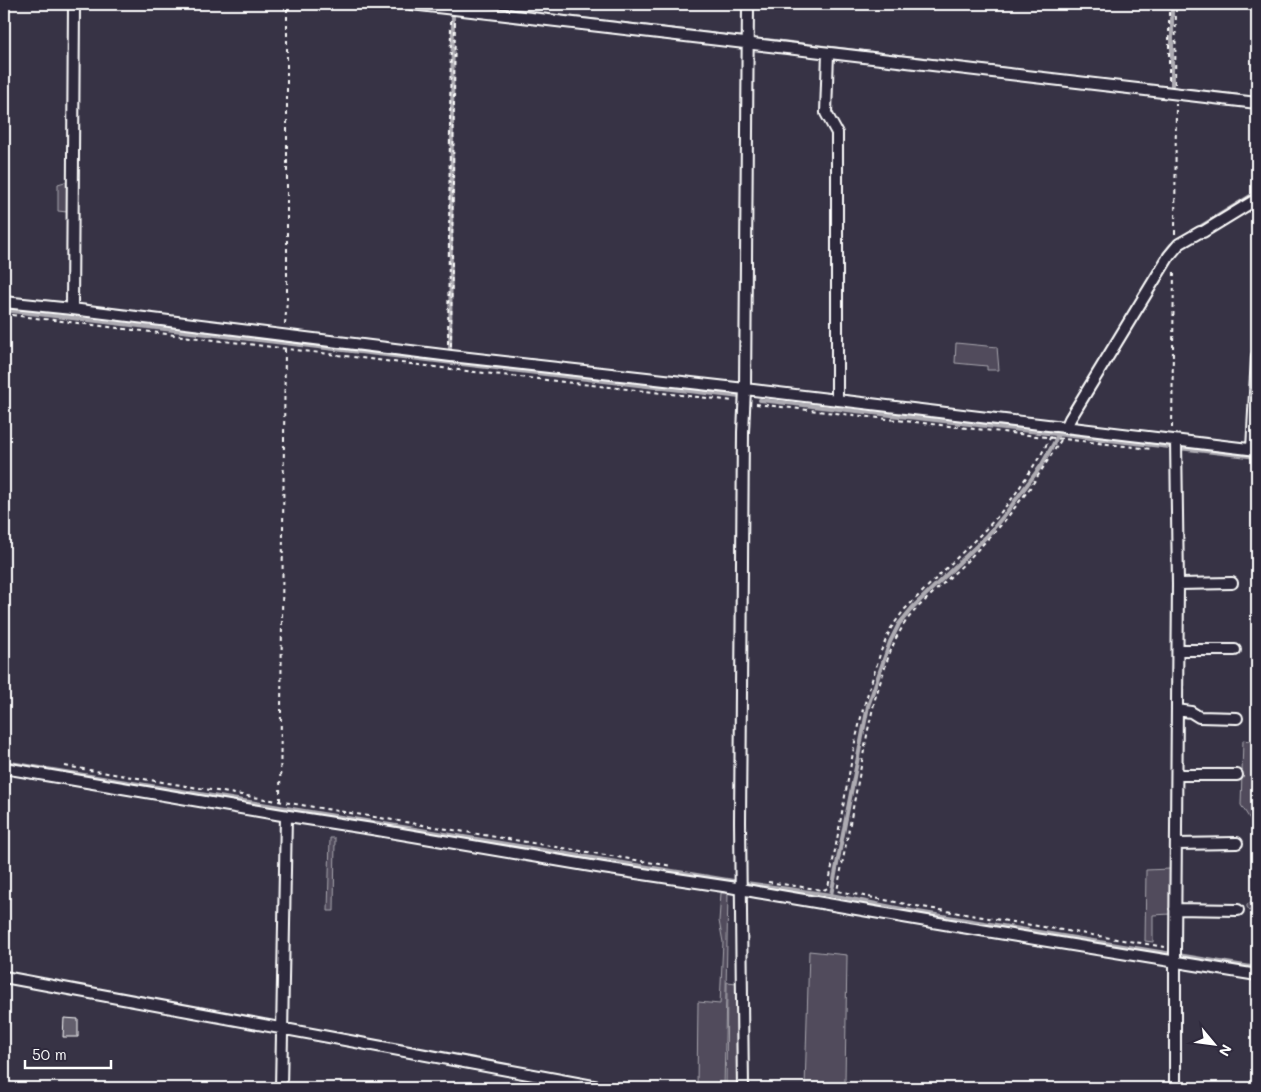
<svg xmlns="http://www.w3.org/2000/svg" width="1261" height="1092" viewBox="0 0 1261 1092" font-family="Mali,sans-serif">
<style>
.green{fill:#514c5c;stroke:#a8a6ae}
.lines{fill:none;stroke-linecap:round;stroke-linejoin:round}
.stream{stroke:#adabb2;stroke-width:4}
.building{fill:#635f6d;stroke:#fff}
.street-casing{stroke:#fff;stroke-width:14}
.path{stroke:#fff;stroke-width:2;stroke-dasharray:4 4;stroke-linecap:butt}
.street{stroke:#2f2a3d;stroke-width:10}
</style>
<rect width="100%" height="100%" fill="#373345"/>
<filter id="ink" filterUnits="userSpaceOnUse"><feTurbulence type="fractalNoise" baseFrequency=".02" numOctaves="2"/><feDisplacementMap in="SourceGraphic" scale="10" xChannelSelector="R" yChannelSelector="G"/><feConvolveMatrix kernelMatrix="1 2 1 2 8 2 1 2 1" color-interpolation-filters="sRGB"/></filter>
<g filter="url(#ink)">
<path class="green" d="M68,181L67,212L58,211V184Z
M956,343L997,347L999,370H987V366L955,363Z
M1243,740L1257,742V915H1252L1250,911L1247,907V904L1254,901L1257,849L1253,824L1241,805Z
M330,838H335L334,911H328Z
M1170,869V914L1153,915V942L1145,941L1146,870Z
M721,893H728L724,1088H697L698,1002L720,1004L723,942L719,921Z
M809,951L847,955L845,1082L844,1088H805Z
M727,982L737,983L738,1088H726Z"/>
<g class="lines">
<path class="stream" d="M455,4L744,38
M743,39V4
M766,40L1014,70
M1165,87L1172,88V4
M1172,88L1240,96
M1195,230L1257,192
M1164,254L1171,245L1176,241
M4,310L740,397V394
M450,352L453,13
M760,400L1257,457
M4,762L746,883L831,895L912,911L1257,968
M831,895L868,706L890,642L899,624L913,607L965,557L987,536L1006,513L1041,466L1054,443L1065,418L1075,401"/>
</g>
<path class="building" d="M64,1018L78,1019V1037H63Z"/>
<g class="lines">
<defs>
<path id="street" d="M411,4L1257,103
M828,53L826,113L837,133V400
M4,302L72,309L451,356L745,389L1257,450
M72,309L74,4
M1066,428L1070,419L1169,256L1179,244L1200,232H1203L1257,199
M1252,449L1257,356
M1178,584L1232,583
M1178,650H1235
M1177,710L1191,712L1199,717L1237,718
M4,768L282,815L372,829L603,868L730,887L757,892L962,927L1257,975
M1177,775H1237
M1176,844L1237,843
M1175,909L1238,910
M4,977L604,1088
M281,1088L286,816
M743,1088L740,822L743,432L745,389L748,4
M1175,1088V950L1178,584L1176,441"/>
</defs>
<use href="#street" class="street-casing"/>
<path class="path" d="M1169,4V81
M1175,84L1176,4
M1175,234L1176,104
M4,314L475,372L734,401
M285,324L287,301V4
M448,344L451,19
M451,346L455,19
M756,404L1151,449
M1172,428L1174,270
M1061,440L1030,488L1002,524L965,563L917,608L906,621L896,638L889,655L875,699L868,730L837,891L922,907L1165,947
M65,766L672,866
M280,801L285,349
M768,882L823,890L828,888L855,742L863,709L881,651L891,628L904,610L983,532L997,517L1014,496L1042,453L1051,436"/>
<use href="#street" class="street"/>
</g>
</g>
<rect width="1261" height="1092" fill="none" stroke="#2f2a3d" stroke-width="20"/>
<rect x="10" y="10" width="1241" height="1072" fill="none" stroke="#fff" stroke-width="2" filter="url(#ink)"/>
<g transform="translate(1214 1044) rotate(119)" stroke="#2f2a3d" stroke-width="4" paint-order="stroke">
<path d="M0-4L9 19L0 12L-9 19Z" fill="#ffffff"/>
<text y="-8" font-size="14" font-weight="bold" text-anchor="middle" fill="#ffffff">N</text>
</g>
<path d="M25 1060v8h86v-8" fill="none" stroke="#ffffff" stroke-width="2.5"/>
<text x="32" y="1060" font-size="15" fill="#ffffff" stroke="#2f2a3d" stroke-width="4" paint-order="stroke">50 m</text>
</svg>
